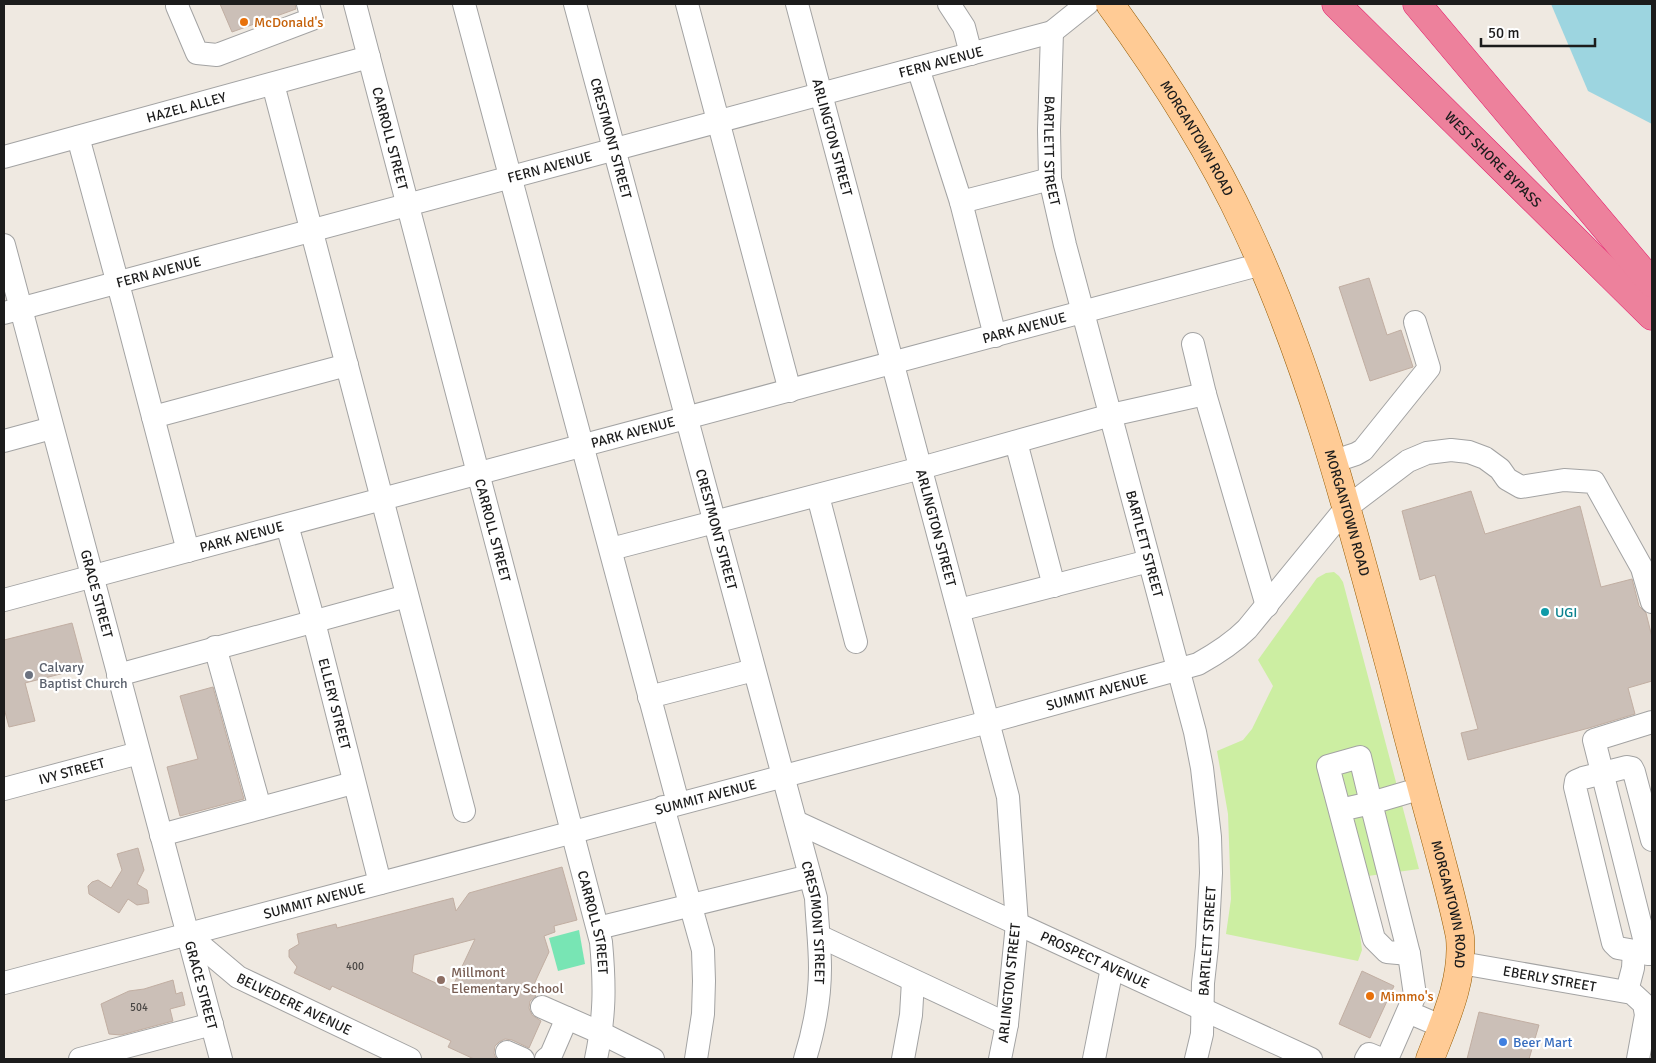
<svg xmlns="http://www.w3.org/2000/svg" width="1656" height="1063" viewBox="0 0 1656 1063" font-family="Signika,sans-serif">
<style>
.grass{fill:#cceea2}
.pitch{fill:#78e5b4}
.water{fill:#9dd5e0}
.building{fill:#cbbfb7;stroke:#c1aea2;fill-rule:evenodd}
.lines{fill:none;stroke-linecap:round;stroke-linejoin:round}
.minor-casing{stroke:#a3a3a3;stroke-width:24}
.major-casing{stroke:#945a00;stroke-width:29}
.highway-casing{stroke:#e41669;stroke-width:29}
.minor{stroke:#fff;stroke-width:22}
.major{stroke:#ffcb95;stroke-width:28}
.highway{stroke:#ed819c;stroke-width:28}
.food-dot{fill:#e8710a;stroke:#fff;stroke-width:2}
.culture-dot{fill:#0f9aa8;stroke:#fff;stroke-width:2}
.worship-dot{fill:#6b7280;stroke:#fff;stroke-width:2}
.education-dot{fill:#8d6e63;stroke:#fff;stroke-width:2}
.shop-dot{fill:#3f7fe0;stroke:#fff;stroke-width:2}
.labels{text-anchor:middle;stroke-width:4.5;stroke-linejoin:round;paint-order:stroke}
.number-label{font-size:11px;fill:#484543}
.food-label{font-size:14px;fill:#c56008;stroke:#fff;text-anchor:start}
.street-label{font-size:14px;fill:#1c1c1c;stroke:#fff}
.culture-label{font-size:14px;fill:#0d838f;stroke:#fff;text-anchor:start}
.worship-label{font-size:14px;fill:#5b616d;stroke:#fff;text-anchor:start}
.education-label{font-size:14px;fill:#785e54;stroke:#fff;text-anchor:start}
.shop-label{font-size:14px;fill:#366cbe;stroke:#fff;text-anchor:start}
</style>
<rect width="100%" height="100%" fill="#efe9e1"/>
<path class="grass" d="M1334,572L1339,576L1343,582L1419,869L1353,878L1362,950L1358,961L1226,934L1231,899L1228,814L1217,751L1243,740L1252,729L1273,686L1258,660L1317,578L1326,573Z"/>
<path class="pitch" d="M579,930L585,964L558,971L549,938Z"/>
<path class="water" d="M1551,4H1652V124L1588,91Z"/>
<path class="building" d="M220,4H295L296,9L232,32Z
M1369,278L1387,335L1401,330L1413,367L1370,381L1339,287Z
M1471,491L1485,534L1580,506L1601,587L1632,579L1639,606L1646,613L1652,637V681L1628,688L1635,714L1589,728L1468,760L1461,733L1478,729L1435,575L1420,580L1402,511Z
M72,623L84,668L25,683L35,721L9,727L4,708V640Z
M213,687L244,799L180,816L167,767L198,759L180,696Z
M138,848L144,870L137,884L147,890L149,903L137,905L128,899L119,913L89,894L88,886L92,882L98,880L111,888L122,870L117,854Z
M562,867L577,920L554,926L555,932L544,936L549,952L530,993L536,996L530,1001L529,1008L532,1015L541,1021L529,1048L512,1040L505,1039L499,1042L495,1046L494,1053L496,1059H474L448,1047L451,1041L332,986L330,990L294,973L297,967L289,957V950L299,944L297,934L336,924L337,928L453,898L456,911L469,893ZM475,939L451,990L412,972L414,955Z
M1362,971L1394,986L1370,1038L1339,1024Z
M173,980L176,994L182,992L185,1005L170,1009L173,1021L121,1035L109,1034L101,1004L129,991L144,989Z
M1479,1012L1539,1025L1529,1059H1467Z"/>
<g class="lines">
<defs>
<g id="minor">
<path d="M178,4L177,6L197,53L217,55L312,19L308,4"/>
<path id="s1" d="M355,4L601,942C605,986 605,1015 596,1059"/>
<path d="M464,4L678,803"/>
<path id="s2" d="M575,4L816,898C817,921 820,945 820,968C820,999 814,1030 805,1059"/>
<path d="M687,4L790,391"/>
<path id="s3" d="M797,4L1008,797L1017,924L1007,1024L1000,1059"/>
<path d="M949,4L964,27L971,54"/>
<path id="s4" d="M1052,32L1049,130L1050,179L1065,245L1195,732L1202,768L1210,837L1211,873L1207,947L1203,983L1202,1034L1196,1059"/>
<path d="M918,68L961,202L995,336"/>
<path d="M273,84L464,811"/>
<path d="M78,137L124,306L188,551"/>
<path id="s5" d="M4,157L369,57"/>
<path d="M961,202L1050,179"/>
<path id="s6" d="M4,245L221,1059"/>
<path id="s7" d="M4,313L1052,32L1087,4"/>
<path d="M1193,344L1205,394L1267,606"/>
<path d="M153,417L347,365"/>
<path d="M4,441L52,428"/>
<path d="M1016,442L1054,586"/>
<path d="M1332,462L1356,454L1363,450L1429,368L1415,322"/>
<path d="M818,496L856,642"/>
<path id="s8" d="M287,525L314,622L380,883"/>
<path d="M611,549L921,468L1111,415L1205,394"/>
<path id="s9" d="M4,600L1262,264"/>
<path d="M959,610L1149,561"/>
<path d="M215,647L260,808"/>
<path d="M118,675L407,596"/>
<path d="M649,697L754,670"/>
<path id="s10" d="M4,789L139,753"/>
<path d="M663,807L703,950L704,981L703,1014L696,1059"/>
<path d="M1340,810L1371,803L1409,954L1387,952L1374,939L1328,766L1360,757L1371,803L1422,788"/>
<path id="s11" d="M796,822L1311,1059"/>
<path d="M161,835L353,783"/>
<path d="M1652,840L1634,772L1632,768L1627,767L1583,778L1576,781L1575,787L1613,943L1618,948L1652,954"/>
<path d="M598,928L810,876"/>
<path id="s12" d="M187,934L238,977L410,1059"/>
<path d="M819,936L1007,1024"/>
<path d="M1648,954L1594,740L1652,722"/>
<path id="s13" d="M1461,963L1632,993L1644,1004L1646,1015L1638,1059"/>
<path id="s14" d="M4,983L988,722L1198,664C1216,654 1232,644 1247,629L1346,508L1408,461L1427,453L1451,450L1469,452L1485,458L1500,469L1507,479L1521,487L1564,480L1594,482L1642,568L1652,602"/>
<path d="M1627,991L1633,968L1634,951"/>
<path d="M542,1007L601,1033L653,1059"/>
<path d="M1408,1012L1443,1027"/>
<path d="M507,1052L523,1059"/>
<path d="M80,1059L212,1024"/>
<path d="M546,1059L551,1055L567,1018"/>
<path d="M903,1059L911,1015L913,981"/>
<path d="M1094,1059L1112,968"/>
<path d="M1366,1059L1369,1054L1381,1059"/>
<path d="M1387,1059L1415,995L1409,954"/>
</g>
<g id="major">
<path id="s15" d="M1110,4C1161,74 1209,148 1246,228C1313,371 1352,526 1393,678C1407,733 1422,789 1437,844C1445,875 1454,906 1460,937C1464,980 1445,1020 1430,1059"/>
</g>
<g id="highway">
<path id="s16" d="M1336,4L1652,316"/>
<path d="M1417,4L1652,283"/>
</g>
</defs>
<use href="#minor" class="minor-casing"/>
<use href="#major" class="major-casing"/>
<use href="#highway" class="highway-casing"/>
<use href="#minor" class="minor"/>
<use href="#major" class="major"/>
<use href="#highway" class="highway"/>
</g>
<g class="food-dot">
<circle cx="244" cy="22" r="5"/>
<circle cx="1370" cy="996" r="5"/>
</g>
<circle class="culture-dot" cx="1545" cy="612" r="5"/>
<circle class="worship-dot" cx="29" cy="675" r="5"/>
<circle class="education-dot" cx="441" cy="980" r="5"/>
<circle class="shop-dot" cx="1503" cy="1042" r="5"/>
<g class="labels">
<g class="number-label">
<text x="355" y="970">400</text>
<text x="139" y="1011">504</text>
</g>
<g class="food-label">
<text x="254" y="27">McDonald's</text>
<text x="1380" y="1001">Mimmo's</text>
</g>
<g class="street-label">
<text dy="5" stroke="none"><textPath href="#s7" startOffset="970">FERN AVENUE</textPath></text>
<text dy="5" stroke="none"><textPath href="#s5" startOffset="189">HAZEL ALLEY</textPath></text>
<text dy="5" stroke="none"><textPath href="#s3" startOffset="138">ARLINGTON STREET</textPath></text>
<text dy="5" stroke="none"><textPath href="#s1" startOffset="139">CARROLL STREET</textPath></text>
<text dy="5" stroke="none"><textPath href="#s2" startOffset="139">CRESTMONT STREET</textPath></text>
<text dy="5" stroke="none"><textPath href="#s15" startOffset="160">MORGANTOWN ROAD</textPath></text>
<text dy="5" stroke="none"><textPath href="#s4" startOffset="119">BARTLETT STREET</textPath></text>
<text dy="5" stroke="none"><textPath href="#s16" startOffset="221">WEST SHORE BYPASS</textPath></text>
<text dy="5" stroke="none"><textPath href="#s7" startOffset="565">FERN AVENUE</textPath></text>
<text dy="5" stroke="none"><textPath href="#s7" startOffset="160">FERN AVENUE</textPath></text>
<text dy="5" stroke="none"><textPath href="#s9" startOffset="1056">PARK AVENUE</textPath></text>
<text dy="5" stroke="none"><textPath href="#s9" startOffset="651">PARK AVENUE</textPath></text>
<text dy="5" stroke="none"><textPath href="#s15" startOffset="565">MORGANTOWN ROAD</textPath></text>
<text dy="5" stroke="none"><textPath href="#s3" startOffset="542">ARLINGTON STREET</textPath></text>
<text dy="5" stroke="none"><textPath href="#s1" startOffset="544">CARROLL STREET</textPath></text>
<text dy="5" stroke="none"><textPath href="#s2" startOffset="544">CRESTMONT STREET</textPath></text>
<text dy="5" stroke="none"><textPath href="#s9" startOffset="246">PARK AVENUE</textPath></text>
<text dy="5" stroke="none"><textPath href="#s4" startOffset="524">BARTLETT STREET</textPath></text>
<text dy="5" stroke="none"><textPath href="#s6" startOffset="361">GRACE STREET</textPath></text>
<text dy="5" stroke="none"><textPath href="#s14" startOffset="1131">SUMMIT AVENUE</textPath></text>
<text dy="5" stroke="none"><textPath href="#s8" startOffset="185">ELLERY STREET</textPath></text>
<text dy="5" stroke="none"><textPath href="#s10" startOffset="70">IVY STREET</textPath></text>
<text dy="5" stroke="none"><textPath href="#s14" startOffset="726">SUMMIT AVENUE</textPath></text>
<text dy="5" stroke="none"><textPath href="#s14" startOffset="321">SUMMIT AVENUE</textPath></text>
<text dy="5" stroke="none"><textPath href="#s15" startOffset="970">MORGANTOWN ROAD</textPath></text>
<text dy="5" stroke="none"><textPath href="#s1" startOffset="949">CARROLL STREET</textPath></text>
<text dy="5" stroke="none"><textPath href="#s2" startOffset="950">CRESTMONT STREET</textPath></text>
<text transform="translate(1207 941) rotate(-86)" y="5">BARTLETT STREET</text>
<text dy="5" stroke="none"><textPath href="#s11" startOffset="329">PROSPECT AVENUE</textPath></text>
<text dy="5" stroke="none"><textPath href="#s13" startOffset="90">EBERLY STREET</textPath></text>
<text transform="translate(1009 983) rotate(-84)" y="5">ARLINGTON STREET</text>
<text dy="5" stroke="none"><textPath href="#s6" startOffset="766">GRACE STREET</textPath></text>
<text dy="5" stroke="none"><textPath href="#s12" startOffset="129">BELVEDERE AVENUE</textPath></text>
</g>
<g class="culture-label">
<text x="1555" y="617">UGI</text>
</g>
<g class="worship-label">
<text x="39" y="672">Calvary<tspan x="39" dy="16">Baptist Church</tspan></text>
</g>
<g class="education-label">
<text x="451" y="977">Millmont<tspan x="451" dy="16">Elementary School</tspan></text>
</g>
<g class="shop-label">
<text x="1513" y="1047">Beer Mart</text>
</g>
</g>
<rect width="1656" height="1063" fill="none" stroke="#1c1c1c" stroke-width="10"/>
<path d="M1481 38v8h114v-8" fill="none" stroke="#1c1c1c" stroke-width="2.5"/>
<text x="1488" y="38" font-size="15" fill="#1c1c1c" stroke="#ffffff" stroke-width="4" paint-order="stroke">50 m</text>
</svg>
